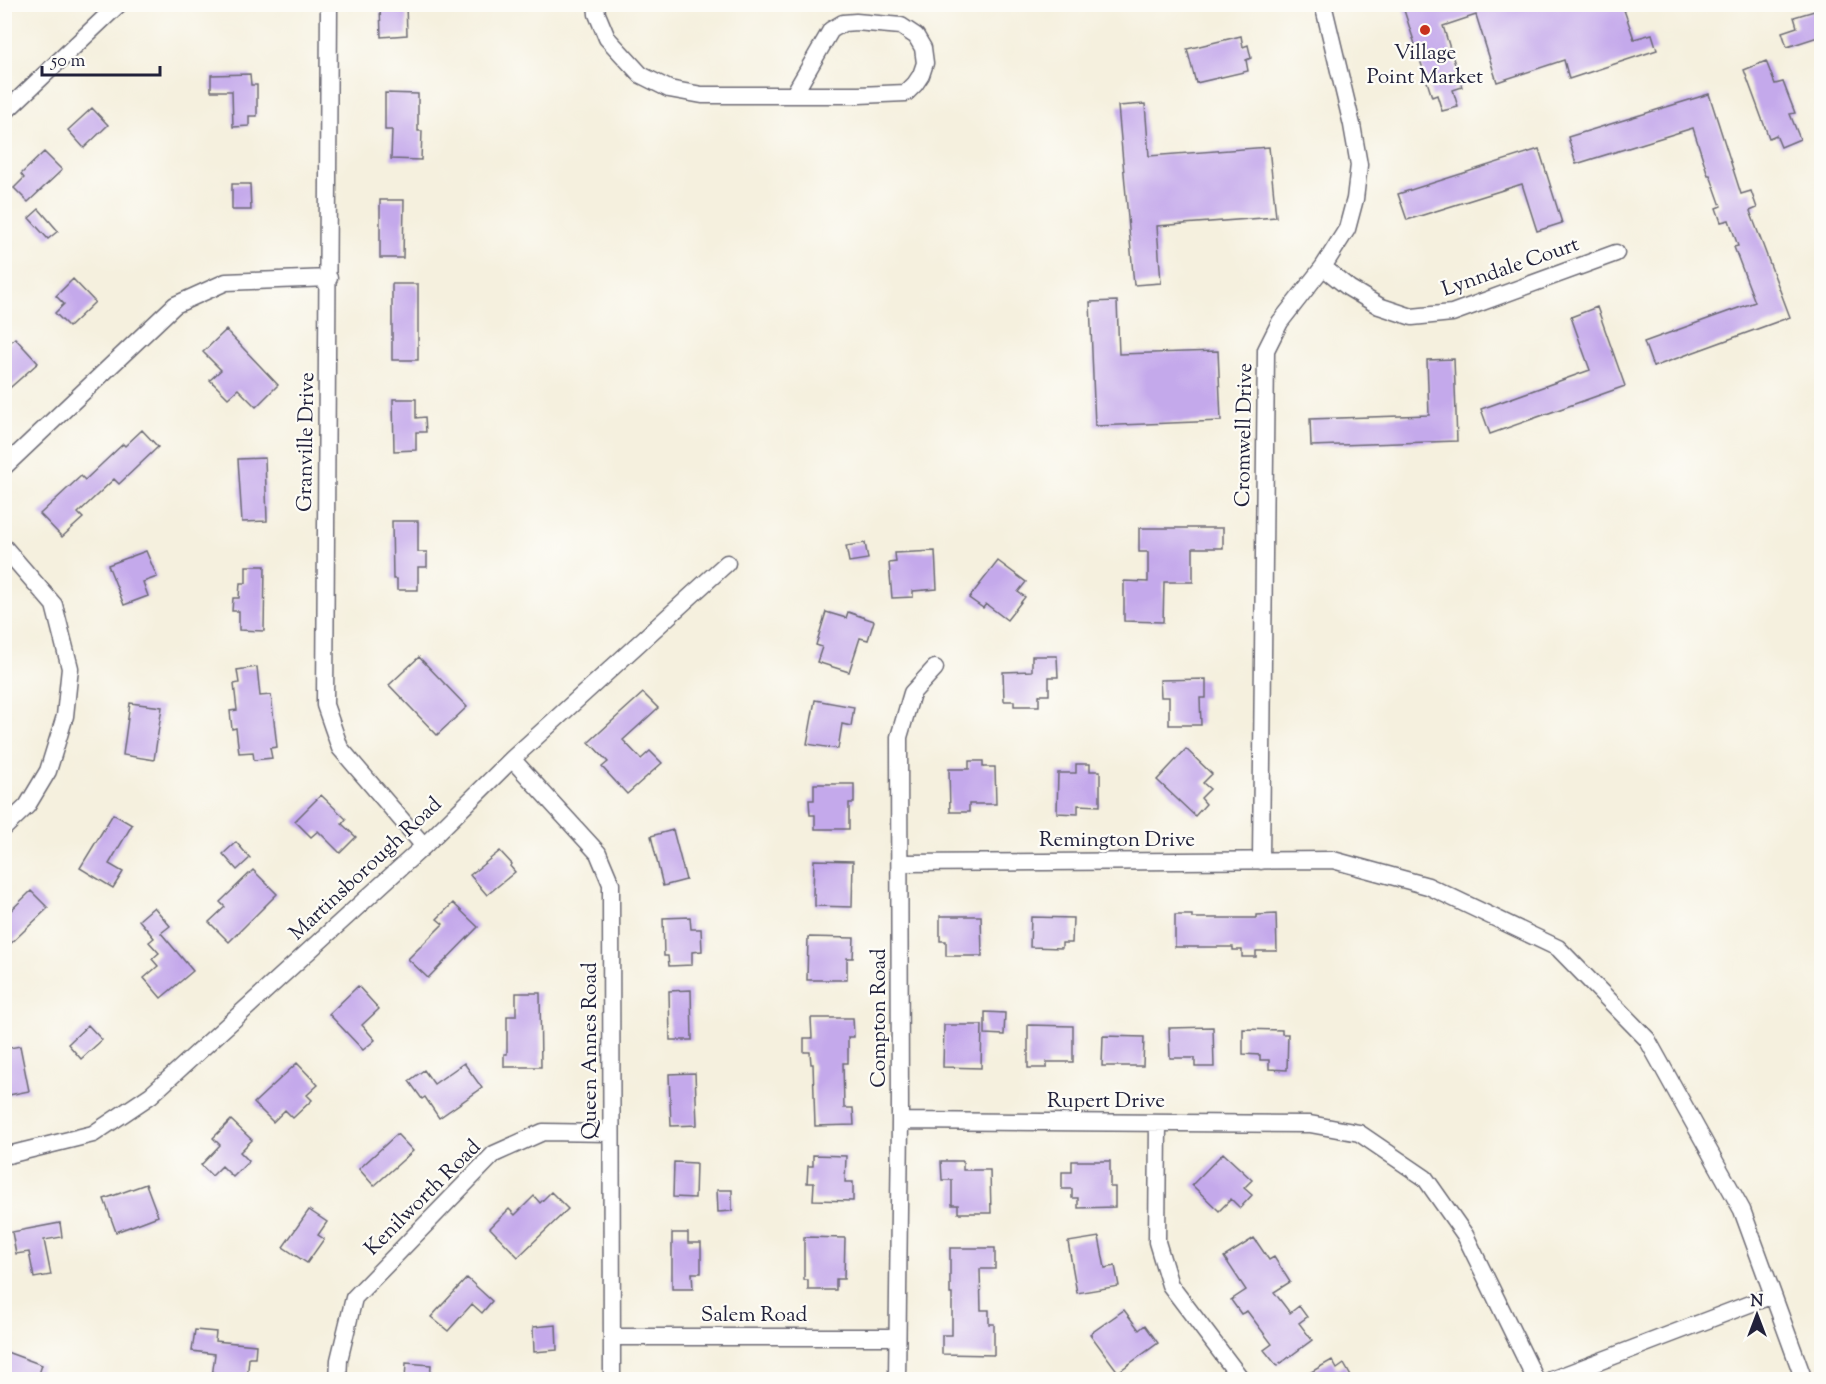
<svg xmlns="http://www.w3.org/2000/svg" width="1826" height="1384" viewBox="0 0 1826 1384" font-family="'Sorts Mill Goudy',serif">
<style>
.building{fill:#c4a9eb}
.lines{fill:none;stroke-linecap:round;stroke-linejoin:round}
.minor-casing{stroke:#6c6a74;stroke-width:19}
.minor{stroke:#fff;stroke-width:16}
.poi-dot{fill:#c8321e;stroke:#fdfcf7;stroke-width:2}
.labels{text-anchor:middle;stroke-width:4.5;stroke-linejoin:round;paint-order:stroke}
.poi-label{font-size:21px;fill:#22223b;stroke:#fdfcf7}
.street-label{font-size:21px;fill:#22223b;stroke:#fdfcf7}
</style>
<rect width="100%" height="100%" fill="#fdfcf7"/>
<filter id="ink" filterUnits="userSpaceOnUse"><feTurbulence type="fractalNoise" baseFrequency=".0167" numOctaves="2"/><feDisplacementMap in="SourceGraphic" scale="12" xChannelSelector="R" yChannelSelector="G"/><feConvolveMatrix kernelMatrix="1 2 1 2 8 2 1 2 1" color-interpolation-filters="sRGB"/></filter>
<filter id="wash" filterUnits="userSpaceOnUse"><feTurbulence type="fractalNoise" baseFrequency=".008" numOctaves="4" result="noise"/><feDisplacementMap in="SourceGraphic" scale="24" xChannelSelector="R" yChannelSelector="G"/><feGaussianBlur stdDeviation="1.35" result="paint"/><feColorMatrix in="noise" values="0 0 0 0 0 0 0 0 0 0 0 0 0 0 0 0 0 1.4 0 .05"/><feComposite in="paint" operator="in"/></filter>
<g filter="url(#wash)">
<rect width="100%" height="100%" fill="#f5f0de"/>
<g id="blocks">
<path class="building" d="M380,4H406L407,35L381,37Z
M1402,4H1622L1634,39L1652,34L1657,50L1569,79L1564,60L1497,82L1476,15L1443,26L1462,87L1453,90L1458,107L1442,111L1437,95L1432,97Z
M1821,9V36L1787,47L1782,32L1797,27L1794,17Z
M1241,36L1243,47L1248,45L1251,58L1246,60L1248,71L1196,83L1187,49Z
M1766,61L1775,84L1783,82L1795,113L1790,114L1800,139L1781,147L1776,135L1769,138L1744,70Z
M250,74L251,85H257V116H249V126L233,127L232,91H211V75Z
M385,93L418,94V131H422L421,160L391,159L392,130H385Z
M1709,94L1741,194L1751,191L1757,208L1750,211L1790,317L1653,367L1644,342L1755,302L1734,247L1738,246L1729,220L1721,222L1716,208L1721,206L1710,175H1708L1693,128L1576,164L1568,137Z
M1145,104L1149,156L1269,147L1276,217L1157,226L1161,283L1134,285L1118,106Z
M92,108L108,125L84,148L68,130Z
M1539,149L1562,223L1537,231L1522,184L1407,220L1398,194Z
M44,152L62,170L28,202L14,188L24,178L21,174Z
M232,184H250L251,210H232Z
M380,200H404L403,258H380Z
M39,209L58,231L48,239L29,218Z
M73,279L95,302L69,327L55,313L64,304L56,296Z
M392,284H418V360H392Z
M1117,301L1119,354L1218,351L1221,421L1095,426L1090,302Z
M1597,307L1625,386L1490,434L1481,409L1590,370L1571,317Z
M226,330L278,385L256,407L238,389L228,398L210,380L221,370L203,352Z
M15,338L38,363L4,393V348Z
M1454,359L1457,441L1311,446L1310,419L1429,415L1427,360Z
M393,399H416V418L425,417L426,432H416V450L394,451Z
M142,430L158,447L119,484L114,479L78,513L83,518L62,537L40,514L81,476L85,480L123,444L125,446Z
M265,458L267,521L242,522L238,459Z
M392,521H418V552H427V567H418V590H397V579H393Z
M1139,528H1223V548H1193V582H1164L1163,622L1124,621V581L1148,582V552H1139Z
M865,543L868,559L849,562L846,546Z
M146,551L157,577L143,582L148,596L124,605L108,565Z
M935,551L937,589L913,591V597L892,598L889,563L896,562L895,553Z
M998,561L1026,582L1018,592L1025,597L1007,620L986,604L983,608L969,598Z
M246,566H265L264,631L239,630V611H232L233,598H239L240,583H246Z
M826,612L846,618L848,612L874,621L868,640L860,638L849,672L817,662L822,647L816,645Z
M1032,656H1057L1058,677H1049V695H1039V706H1014V701H1004L1003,672L1032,671Z
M419,657L467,707L437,735L389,685Z
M257,667L260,696L271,695L277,747L270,748L272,758L254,760L253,752L239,753L236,728L232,729L230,711L237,710L234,684L239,683L237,670Z
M1206,679V698H1200L1201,725H1169V697H1161L1160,680Z
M643,693L658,708L623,740L641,759L650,751L662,763L627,794L602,767L608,762L589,742Z
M815,700L854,707L851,726L842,724L838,749L807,744Z
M130,703L162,707L154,760L123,755Z
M1186,749L1212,774L1203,783L1210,789L1201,798L1206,804L1195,816L1157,780Z
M969,761H983V767H995L996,804H969V812H950L949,769H969Z
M1076,764H1090V771H1100V806L1078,805V814L1057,813L1058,773H1076Z
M814,784H854V803H849V829H815V815H810L809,800H814Z
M321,795L346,819L342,824L356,837L340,853L318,831L311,837L295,821Z
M113,814L132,825L109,864L123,872L113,888L80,868Z
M673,830L686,880L663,886L651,836Z
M236,842L250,858L237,870L223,854Z
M500,851L512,864L510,866L515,872L487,895L470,875Z
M814,860L853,861L852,907L815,906V895H813Z
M253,870L277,894L229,942L209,922L225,907L220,902Z
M31,891L48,908L4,950V917Z
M453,903L478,927L428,978L408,959L443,924L437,919Z
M154,907L170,926L161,933L193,971L161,998L144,978L158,966L152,959L159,953L149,942L154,938L139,920Z
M1276,914L1277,951H1256V957H1242V950H1233V947H1175V915H1192V918H1257V915Z
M940,916H981L982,956H946V941H940Z
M690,917L691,929H701L702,951L692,952V965L669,966L668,956H664L663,918Z
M1031,917L1073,918L1072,943H1062V948L1030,947Z
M808,937L854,938L853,958H847V980H807Z
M358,986L379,1009L362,1025L375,1040L363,1050L329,1014Z
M691,990L692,1040H670L669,991Z
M516,993H540L541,1067H504V1054H507V1016H516Z
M985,1012L1005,1013L1004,1035L985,1034Z
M811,1018H853L854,1037H848V1063H843L844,1108H853L854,1125L815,1126L813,1064H811L810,1052H804V1038H812Z
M88,1025L102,1040L81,1059L68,1044Z
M944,1025H982L981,1068L943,1067Z
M1028,1025L1073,1026V1062H1047V1068H1028Z
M1213,1027L1214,1067H1195V1058H1170L1169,1028Z
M1243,1029L1282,1030V1034H1288L1287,1070L1269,1069V1060H1260V1055L1243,1054Z
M1103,1036L1144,1037L1143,1066H1102Z
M20,1046L29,1091L4,1096V1049Z
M297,1063L318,1085L307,1095L312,1100L293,1118L285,1110L273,1122L254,1103Z
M464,1063L482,1088L439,1118L425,1097L422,1099L409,1081L424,1070L434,1084Z
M695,1073L697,1125L671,1126L669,1074Z
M231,1120L252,1140L240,1152L249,1161L233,1177L222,1166L212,1176L201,1165L220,1145L213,1138Z
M397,1134L413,1151L374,1186L359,1169Z
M1223,1153L1252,1180L1244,1188L1252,1195L1240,1208L1231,1199L1219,1211L1192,1185Z
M813,1155L846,1156L845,1182H853V1201L813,1200L814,1183H807L808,1166H813Z
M941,1161H963V1170H990L991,1213H958V1205H952V1180H942Z
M1072,1161H1110V1187H1115V1207L1078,1208V1198H1072V1189H1062V1172H1072Z
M674,1162L696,1163L695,1198L673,1197Z
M146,1184L158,1216L116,1232L104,1199Z
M717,1190H732V1211L718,1212Z
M551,1192L568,1209L518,1257L490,1228L509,1209L515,1215L534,1196L540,1203Z
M309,1210L327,1222L318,1235L324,1239L307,1263L283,1247Z
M60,1223L62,1237L44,1240L51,1275L34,1278L29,1252L16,1254L12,1232Z
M672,1233H688V1243H701V1273H692L693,1289H672Z
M804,1237L845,1238L844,1279H836V1290H808V1280H804Z
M1099,1237L1105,1268L1115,1266L1119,1286L1077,1293L1068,1242Z
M1254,1238L1269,1260L1274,1257L1290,1282L1274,1292L1290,1313L1299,1306L1307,1317L1299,1323L1312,1340L1277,1366L1264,1350L1272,1344L1247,1311L1241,1314L1231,1300L1246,1290L1224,1257Z
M950,1248H995V1269H980L981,1310H989V1324H994V1355L942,1354V1335H952V1294H950Z
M467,1278L492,1301L482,1313L472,1304L448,1331L431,1317Z
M1124,1310L1139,1330L1145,1325L1158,1343L1118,1372L1090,1334Z
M556,1325L557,1350L534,1352L533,1327Z
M195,1330L216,1332L215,1341L256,1345L255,1358H249L247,1380H224V1378L212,1377L215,1354L192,1351Z
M4,1351L42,1365L37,1380H4Z
M1332,1360L1337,1369L1344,1364L1353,1380H1297Z
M406,1363L431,1365L430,1380H405Z"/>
</g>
</g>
<g filter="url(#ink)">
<use href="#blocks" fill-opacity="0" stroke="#6c6a74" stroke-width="1.5"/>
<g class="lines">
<defs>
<path id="minor" d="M329,4L325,705L340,748L424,846
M596,4L597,14L607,38L641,75L669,89L702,95H859L906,93L915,84L921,75L925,63L923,48L916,36L901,26L856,22L843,23L831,30L794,94
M4,113L119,4
M1323,267L1349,288L1379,306L1412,317L1452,313L1616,253
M4,467L175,305L226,282L329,278
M4,547L54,605L70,668L65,716L48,771L27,806L4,828
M512,759L598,853L611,884L612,1380
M1261,861L1266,350L1280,322L1323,267L1347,229L1355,199L1359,165L1352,125L1323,4
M900,863L1333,860L1428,886L1558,948L1647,1039L1742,1210L1804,1380
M900,1121L1310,1124L1359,1133L1425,1178L1465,1235L1536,1380
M1158,1123L1157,1242L1170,1285L1242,1380
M4,1156L93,1134L151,1095L424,846L512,759L727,563
M612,1337H897
M338,1380L339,1360L354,1298L494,1154L543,1132L611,1133
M897,1380L900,1121L899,737L912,693L935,668
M1551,1380L1773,1295"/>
</defs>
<use href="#minor" class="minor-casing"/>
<use href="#minor" class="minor"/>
</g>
</g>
<circle class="poi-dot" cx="1425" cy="30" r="6"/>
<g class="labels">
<g class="poi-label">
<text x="1425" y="59">Village<tspan x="1425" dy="24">Point Market</tspan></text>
</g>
<g class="street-label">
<text transform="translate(1510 266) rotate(-19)" y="7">Lynndale Court</text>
<text transform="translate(1243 435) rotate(-89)" y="7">Cromwell Drive</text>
<text transform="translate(305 442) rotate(-89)" y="7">Granville Drive</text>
<text x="1117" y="846">Remington Drive</text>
<text transform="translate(365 868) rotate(-43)" y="7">Martinsborough Road</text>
<text transform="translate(878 1018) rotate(-90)" y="7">Compton Road</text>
<text transform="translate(589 1051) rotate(-90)" y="7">Queen Annes Road</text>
<text x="1106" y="1107">Rupert Drive</text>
<text transform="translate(422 1197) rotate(-45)" y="7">Kenilworth Road</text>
<text x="754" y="1321">Salem Road</text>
</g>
</g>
<rect width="1826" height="1384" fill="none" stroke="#fdfcf7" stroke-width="24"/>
<g transform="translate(1757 1315)" stroke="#fdfcf7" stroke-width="4.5" paint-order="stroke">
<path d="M0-4.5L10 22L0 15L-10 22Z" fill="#22223b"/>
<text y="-9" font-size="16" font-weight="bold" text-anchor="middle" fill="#22223b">N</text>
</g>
<path d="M42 66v9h118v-9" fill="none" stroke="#22223b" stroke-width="3"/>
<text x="51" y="66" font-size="18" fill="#22223b" stroke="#fdfcf7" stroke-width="4.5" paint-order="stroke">50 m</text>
</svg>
